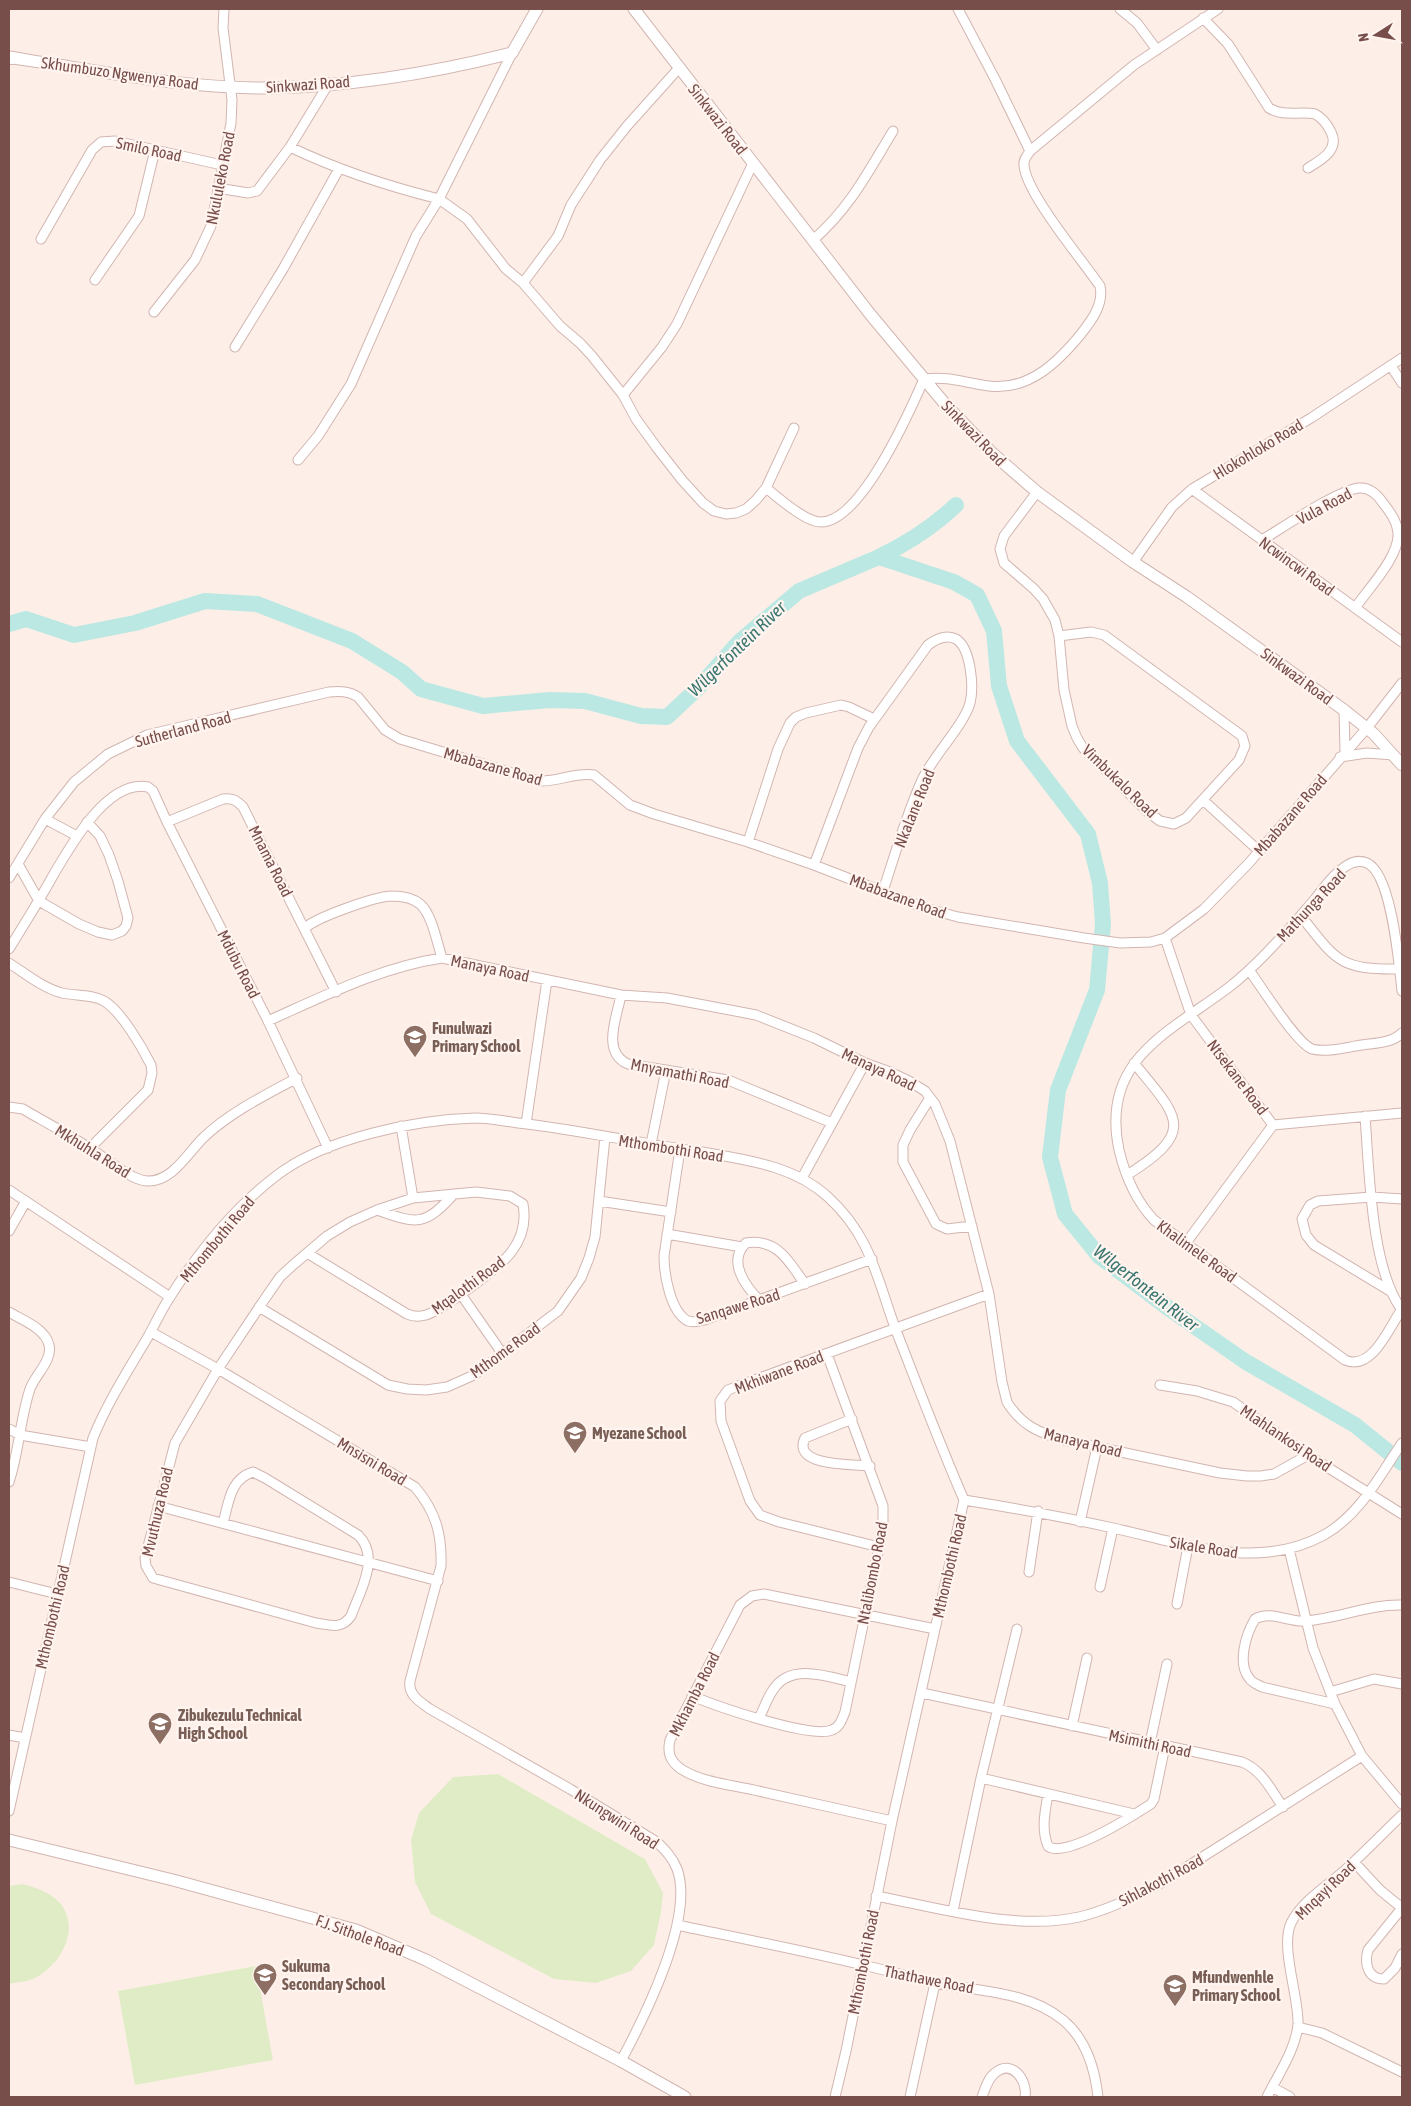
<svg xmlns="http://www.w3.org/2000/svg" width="1411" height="2106" viewBox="0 0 1411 2106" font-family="'Asap Condensed',sans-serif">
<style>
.green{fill:#e0ecc5}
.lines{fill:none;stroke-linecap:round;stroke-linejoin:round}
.river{stroke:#bbe8e2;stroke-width:16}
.minor-casing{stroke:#d2b5b0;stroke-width:11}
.tertiary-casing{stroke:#d2b5b0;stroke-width:13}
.secondary-casing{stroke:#d8b6af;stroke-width:14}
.minor{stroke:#fff;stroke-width:9}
.tertiary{stroke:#fff;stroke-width:11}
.secondary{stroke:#fff;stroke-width:12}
.labels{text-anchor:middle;stroke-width:4.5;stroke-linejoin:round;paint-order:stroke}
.street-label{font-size:16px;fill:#784e4b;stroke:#fff4ef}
.education-label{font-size:16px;font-weight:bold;fill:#785e54;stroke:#fff4ef;text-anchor:start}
.water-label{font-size:18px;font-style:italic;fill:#3a7670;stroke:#fff4ef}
</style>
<rect width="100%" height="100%" fill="#fdefe8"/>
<path class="green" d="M498,1774L645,1859L663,1893L661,1912L654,1945L631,1971L596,1983L554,1979L431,1914L415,1882L411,1840L419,1813L453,1777Z
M22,1884C35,1887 50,1892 60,1903C81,1929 61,1965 35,1978C28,1982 17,1982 9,1984V1886Z
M256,1966L273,2060L135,2085L118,1991Z"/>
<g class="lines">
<path class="river" d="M879,557C908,543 933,527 956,505
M9,624L26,619L74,635L135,623L205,601L257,604L352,641L402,672L421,689L483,706L550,700L585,701L641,716L667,717L699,687L739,642L799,591L879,557L954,582L977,595L994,631L999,686L1017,741L1088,834L1100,883L1103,924L1097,990L1058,1090L1050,1157L1065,1214L1099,1256L1171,1310L1246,1362L1355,1425L1402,1463"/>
<defs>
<path id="minor" d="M958,9L995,79L1030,151
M1120,9L1137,23L1157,50
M1203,18L1228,44L1269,108C1283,117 1299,111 1315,114C1323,118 1327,124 1331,132C1340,150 1321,160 1308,168
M512,53L439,199L467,219L506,269L523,283L560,326L580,343L592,356L623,395L636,419L657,448L682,480L703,503L714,511L726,514L736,513L746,509L756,500L766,488L794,428
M290,147C338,170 387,186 439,199L416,236L351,384L318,436L298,460
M218,188L248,193L257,191L290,147L329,83
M41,239L92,150L101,142L115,141L222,165
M813,240C850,208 868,172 893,131
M95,280L139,216L155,150
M523,283L558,236L571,205L600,160L627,126L679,68
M154,312L195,260L211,226L231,123L232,100L223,28L224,9
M235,347L283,269L339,169
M1391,366L1402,383
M623,395L662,347L677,324L753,163
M766,488C779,498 805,522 821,522C861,522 910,411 924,379C951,376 964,383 989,386C1029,391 1058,362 1081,334C1092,320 1104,304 1100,286C1083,261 1025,192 1024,165C1023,160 1027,156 1030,151L1134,65L1218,9
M1192,489L1402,642
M1037,492L1004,536L1000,549L1004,563L1034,589L1043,599L1055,620L1059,636L1064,690L1072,726L1077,738L1083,748L1148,812L1160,821L1174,824L1186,818L1239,760L1245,746L1242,736L1104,635L1091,632L1059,636
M1262,540C1282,528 1338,490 1359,488C1370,487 1377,494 1383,503C1390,512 1397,521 1398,533C1400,556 1368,589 1355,608
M1133,562L1172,507L1192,489L1311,418L1402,358
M1344,710L1345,752
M1340,757L1367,753L1394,755
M1203,800L1259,851
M45,819L77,836
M167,822L223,799C233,798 236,800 243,807L336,992
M748,842L778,749L790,723L796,717L806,713L841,705L849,707L874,719
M18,864L39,901L79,924L98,932L112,935L122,931L126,926L128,918L118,881L109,855L100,836L87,822
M814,865L858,748L869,727L928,645C936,639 946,634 956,639C971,648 974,687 970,703C964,725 933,756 922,780C906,815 895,855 883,891
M9,878L45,819L74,782L108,754L147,735L329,692C340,691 349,691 358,697L385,730L400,739L539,781C558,782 575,772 594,775L630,805L654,814L748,842L814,865L925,908L958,917L1084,938L1120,943L1151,942L1165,938L1204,909L1248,864L1367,728L1402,683
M1301,916C1336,960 1339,970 1399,969
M305,928C317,917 374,897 391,896C401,896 413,898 420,904C432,914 437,943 442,958
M1165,938L1191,1015L1273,1125
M9,949C20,931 32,912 43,893C62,861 103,778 148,787L153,791L167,822L268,1021L328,1148
M9,963C26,974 43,988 62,993C75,996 92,994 104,1001C121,1011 142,1047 151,1065L152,1073L148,1090L90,1148
M1249,970C1261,986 1296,1043 1312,1049C1327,1053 1347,1047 1362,1045C1376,1043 1392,1043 1402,1033
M1402,991C1399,965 1392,874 1367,863C1360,860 1352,862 1346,866C1333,874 1324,888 1315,899C1302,914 1289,930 1275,944C1260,960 1245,975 1228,988C1168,1033 1100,1060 1119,1150C1125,1175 1136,1201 1154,1220L1345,1360C1372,1372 1389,1327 1402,1309
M621,995C617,1017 601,1052 628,1064L728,1080L832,1123
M268,1021C324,996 381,967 442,958L621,995L667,998L756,1015L814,1038L865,1063L890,1072L909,1081L925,1091L935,1104L950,1141L989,1294L1002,1382L1007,1402C1021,1425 1039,1433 1064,1440L1220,1473L1247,1476H1261L1274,1474L1308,1455
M930,1098L910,1130L903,1145V1162L936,1224L947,1229L972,1226
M9,1107L23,1109L28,1112C49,1124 71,1136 91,1149C106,1158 130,1180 147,1181C172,1182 187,1154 203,1138C229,1113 265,1095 297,1078
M1365,1116C1369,1168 1371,1270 1402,1310
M526,1124L547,980
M1273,1125L1402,1113
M401,1126L413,1198
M651,1144L666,1070
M680,1149L664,1256C664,1273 670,1312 688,1321C693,1323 698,1321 704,1320L872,1259
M1127,1175C1197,1131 1179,1118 1134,1063
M802,1178L865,1063
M9,1190L170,1297
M599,1201L671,1212
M377,1210C417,1224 424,1227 454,1194
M9,1231L26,1201
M667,1234L742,1247
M1186,1243L1273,1125
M1390,1291L1314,1245L1306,1235L1302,1219L1310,1205L1318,1201L1372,1197L1402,1199
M460,1293L502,1353
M760,1301C745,1286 727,1261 746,1243C778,1238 789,1262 805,1284
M259,1307L388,1385L407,1389L426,1390L447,1387L474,1375L558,1311L581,1278L589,1258L595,1237L605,1137
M9,1312C22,1320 45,1328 49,1345C53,1360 35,1375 30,1389C20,1419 19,1452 9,1482
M151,1332L218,1369L415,1487C436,1512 442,1534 441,1566L410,1681C408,1695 419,1701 430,1709L570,1789L657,1842C665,1850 673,1858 677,1869C695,1917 644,2018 621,2061
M1160,1385L1197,1391L1233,1402L1308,1455L1402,1514
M852,1419L805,1438C791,1467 854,1464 870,1466
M9,1429L20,1435L91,1447
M964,1500C1014,1508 1064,1517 1113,1528C1182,1543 1257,1572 1324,1535C1360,1515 1380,1475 1402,1443
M158,1506L438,1581
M1080,1522L1097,1447
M223,1523C229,1502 230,1479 253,1472L265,1478L358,1535C381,1557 360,1591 351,1616C341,1630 331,1625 316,1623L153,1578L146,1566L145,1558L175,1443L218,1369L264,1300L280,1277L293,1265L327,1236L350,1222L377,1210L413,1198L476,1192L510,1196L523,1204C526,1221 522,1238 512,1251C502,1266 442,1310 426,1315C419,1317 414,1317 407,1314L307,1253
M879,1547L779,1522L760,1515L750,1501L721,1421L720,1401L728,1390L738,1386L989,1294
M1289,1549L1313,1648L1335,1704L1362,1756L1402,1804
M1029,1572L1038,1511
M9,1582L57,1594
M1100,1587L1113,1528
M1177,1604L1188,1546
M1330,1692L1374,1679L1402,1684
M922,1693L1242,1762C1262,1770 1271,1790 1283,1807
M692,1696C716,1706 811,1739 832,1730C840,1727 842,1719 845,1712L883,1528V1506L827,1354
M1335,1704L1262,1687C1257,1684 1252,1683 1249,1678C1237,1663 1246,1634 1255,1619C1270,1610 1288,1622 1304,1621C1337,1619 1369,1604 1402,1605
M759,1718C764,1709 767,1698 773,1690C790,1663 826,1676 851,1682
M1072,1726L1087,1658
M9,1735L25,1738
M1150,1743L1167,1664
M981,1778L1134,1814
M1048,1794C1045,1812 1041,1829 1048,1846C1064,1860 1134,1815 1151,1804L1154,1799L1165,1746
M9,1811L93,1438C108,1401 129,1369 149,1335C156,1322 162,1309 170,1297C198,1253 234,1208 276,1176C325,1138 413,1120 475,1118C489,1118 504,1121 518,1123C557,1127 596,1135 634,1141C657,1145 679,1149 702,1152C746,1160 793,1165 828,1197C872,1237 877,1280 897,1333C919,1389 940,1445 964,1500L892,1821L846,2051L835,2097
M892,1821C846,1811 800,1800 754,1790C731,1785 701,1782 681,1769C670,1761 667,1753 670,1740L740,1605L752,1596L764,1594L935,1629
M1354,1862L1380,1890L1402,1908
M876,1896C939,1908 1016,1931 1079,1917C1109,1910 1137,1896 1163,1882L1362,1756
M1402,1908L1368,1950C1364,1964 1368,1979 1384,1979L1395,1968L1402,1954
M953,1911L981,1778L1017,1629
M677,1925C739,1938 801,1950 863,1965C886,1970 909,1977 933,1982C977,1992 1026,1990 1063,2020C1086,2039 1095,2069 1098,2097
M1298,2027L1322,2033L1402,2072
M1272,2087L1290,2097
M910,2097L935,1983
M982,2097C985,2089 988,2078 995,2073C1012,2058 1028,2081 1025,2097
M1267,2097C1278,2075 1296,2049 1298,2024C1299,1997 1280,1947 1291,1923C1302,1901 1327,1886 1345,1870C1365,1852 1383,1833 1402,1815"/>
<path id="tertiary" d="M634,9L870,314L945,404L992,453L1037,492L1133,562L1187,597L1344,710L1374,734L1402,765
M9,57C25,60 41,62 58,65C127,76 194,88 265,88C347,87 433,73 512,53L537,9
M9,1840L173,1880L356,1930L426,1960L621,2061L685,2097"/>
<path id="secondary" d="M9,58H12"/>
</defs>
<use href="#minor" class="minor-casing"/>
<use href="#tertiary" class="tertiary-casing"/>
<use href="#secondary" class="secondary-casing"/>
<use href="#minor" class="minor"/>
<use href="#tertiary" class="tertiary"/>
<use href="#secondary" class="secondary"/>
</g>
<defs>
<symbol id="school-pin" viewBox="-11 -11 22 30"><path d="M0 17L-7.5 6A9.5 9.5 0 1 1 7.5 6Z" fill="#8d6e63" stroke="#fff4ef"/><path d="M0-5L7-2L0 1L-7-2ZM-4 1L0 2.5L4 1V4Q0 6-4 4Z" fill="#fff"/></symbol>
</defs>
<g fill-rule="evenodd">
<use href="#school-pin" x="401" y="1023" width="28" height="38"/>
<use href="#school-pin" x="561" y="1419" width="28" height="38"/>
<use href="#school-pin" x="146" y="1710" width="28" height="38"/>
<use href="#school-pin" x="251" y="1961" width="28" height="38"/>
<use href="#school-pin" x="1161" y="1972" width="28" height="38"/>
</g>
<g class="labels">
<g class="street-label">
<text transform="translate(120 73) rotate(8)" y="6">Skhumbuzo Ngwenya Road</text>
<text transform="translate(308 84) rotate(-4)" y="6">Sinkwazi Road</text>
<text transform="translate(718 119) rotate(52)" y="6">Sinkwazi Road</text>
<text transform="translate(149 149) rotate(12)" y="6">Smilo Road</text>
<text transform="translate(220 178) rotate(-79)" y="6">Nkululeko Road</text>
<text transform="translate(974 433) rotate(46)" y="6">Sinkwazi Road</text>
<text transform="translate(1258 449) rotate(-31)" y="6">Hlokohloko Road</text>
<text transform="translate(1324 506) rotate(-28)" y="6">Vula Road</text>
<text transform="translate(1297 566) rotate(36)" y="6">Ncwincwi Road</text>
<text transform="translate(1297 676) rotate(36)" y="6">Sinkwazi Road</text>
<text transform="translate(183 729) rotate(-15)" y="6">Sutherland Road</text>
<text transform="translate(493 766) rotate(16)" y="6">Mbabazane Road</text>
<text transform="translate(1120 781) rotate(44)" y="6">Vimbukalo Road</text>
<text transform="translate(914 808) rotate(-68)" y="6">Nkalane Road</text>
<text transform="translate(1290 815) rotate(-49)" y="6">Mbabazane Road</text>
<text transform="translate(271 861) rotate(63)" y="6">Mnama Road</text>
<text transform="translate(898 896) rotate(20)" y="6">Mbabazane Road</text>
<text transform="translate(1311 905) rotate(-47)" y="6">Mathunga Road</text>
<text transform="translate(239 964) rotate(63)" y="6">Mdubu Road</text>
<text transform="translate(490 968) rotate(12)" y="6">Manaya Road</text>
<text transform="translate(879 1069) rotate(25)" y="6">Manaya Road</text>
<text transform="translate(680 1073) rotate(11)" y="6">Mnyamathi Road</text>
<text transform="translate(1238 1077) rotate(53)" y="6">Ntsekane Road</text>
<text transform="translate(671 1148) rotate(9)" y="6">Mthombothi Road</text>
<text transform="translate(93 1151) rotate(32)" y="6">Mkhuhla Road</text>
<text transform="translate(217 1239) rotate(-50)" y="6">Mthombothi Road</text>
<text transform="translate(1197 1251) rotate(36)" y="6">Khalimele Road</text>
<text transform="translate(468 1285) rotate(-36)" y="6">Mqalothi Road</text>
<text transform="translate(738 1306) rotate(-17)" y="6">Sanqawe Road</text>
<text transform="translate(505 1350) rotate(-36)" y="6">Mthome Road</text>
<text transform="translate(779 1372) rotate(-21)" y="6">Mkhiwane Road</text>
<text transform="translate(1286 1438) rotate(34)" y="6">Mlahlankosi Road</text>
<text transform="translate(1083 1442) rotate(14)" y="6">Manaya Road</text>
<text transform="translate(372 1461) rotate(31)" y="6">Mnsisni Road</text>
<text transform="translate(157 1512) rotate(-77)" y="6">Mvuthuza Road</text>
<text transform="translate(1204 1547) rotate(9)" y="6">Sikale Road</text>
<text transform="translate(949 1566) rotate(-77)" y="6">Mthombothi Road</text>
<text transform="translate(872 1573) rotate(-79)" y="6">Ntalibombo Road</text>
<text transform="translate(52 1617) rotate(-77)" y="6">Mthombothi Road</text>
<text transform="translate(694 1694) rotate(-63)" y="6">Mkhamba Road</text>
<text transform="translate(1150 1743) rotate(12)" y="6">Msimithi Road</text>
<text transform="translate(617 1819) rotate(33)" y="6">Nkungwini Road</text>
<text transform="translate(1161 1880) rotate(-28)" y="6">Sihlakothi Road</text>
<text transform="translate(1325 1890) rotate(-44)" y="6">Mnqayi Road</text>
<text transform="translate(360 1935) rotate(20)" y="6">F.J. Sithole Road</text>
<text transform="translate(863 1962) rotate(-79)" y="6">Mthombothi Road</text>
<text transform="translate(929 1979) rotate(11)" y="6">Thathawe Road</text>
</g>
<g class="education-label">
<text x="432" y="1034">Funulwazi<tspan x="432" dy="18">Primary School</tspan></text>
<text x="592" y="1439">Myezane School</text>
<text x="178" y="1721">Zibukezulu Technical<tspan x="178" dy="18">High School</tspan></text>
<text x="282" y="1972">Sukuma<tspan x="282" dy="18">Secondary School</tspan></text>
<text x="1192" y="1983">Mfundwenhle<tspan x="1192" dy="18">Primary School</tspan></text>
</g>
<g class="water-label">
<text transform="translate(737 649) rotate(-44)" y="6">Wilgerfontein River</text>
<text transform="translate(1146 1288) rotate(38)" y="6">Wilgerfontein River</text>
</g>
</g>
<rect width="1411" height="2106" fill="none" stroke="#784e4b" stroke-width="20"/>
<g transform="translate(1376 35) rotate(259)" stroke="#fff4ef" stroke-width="4" paint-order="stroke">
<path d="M0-4L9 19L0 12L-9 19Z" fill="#784e4b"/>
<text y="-8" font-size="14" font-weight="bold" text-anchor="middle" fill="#784e4b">N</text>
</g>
</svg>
